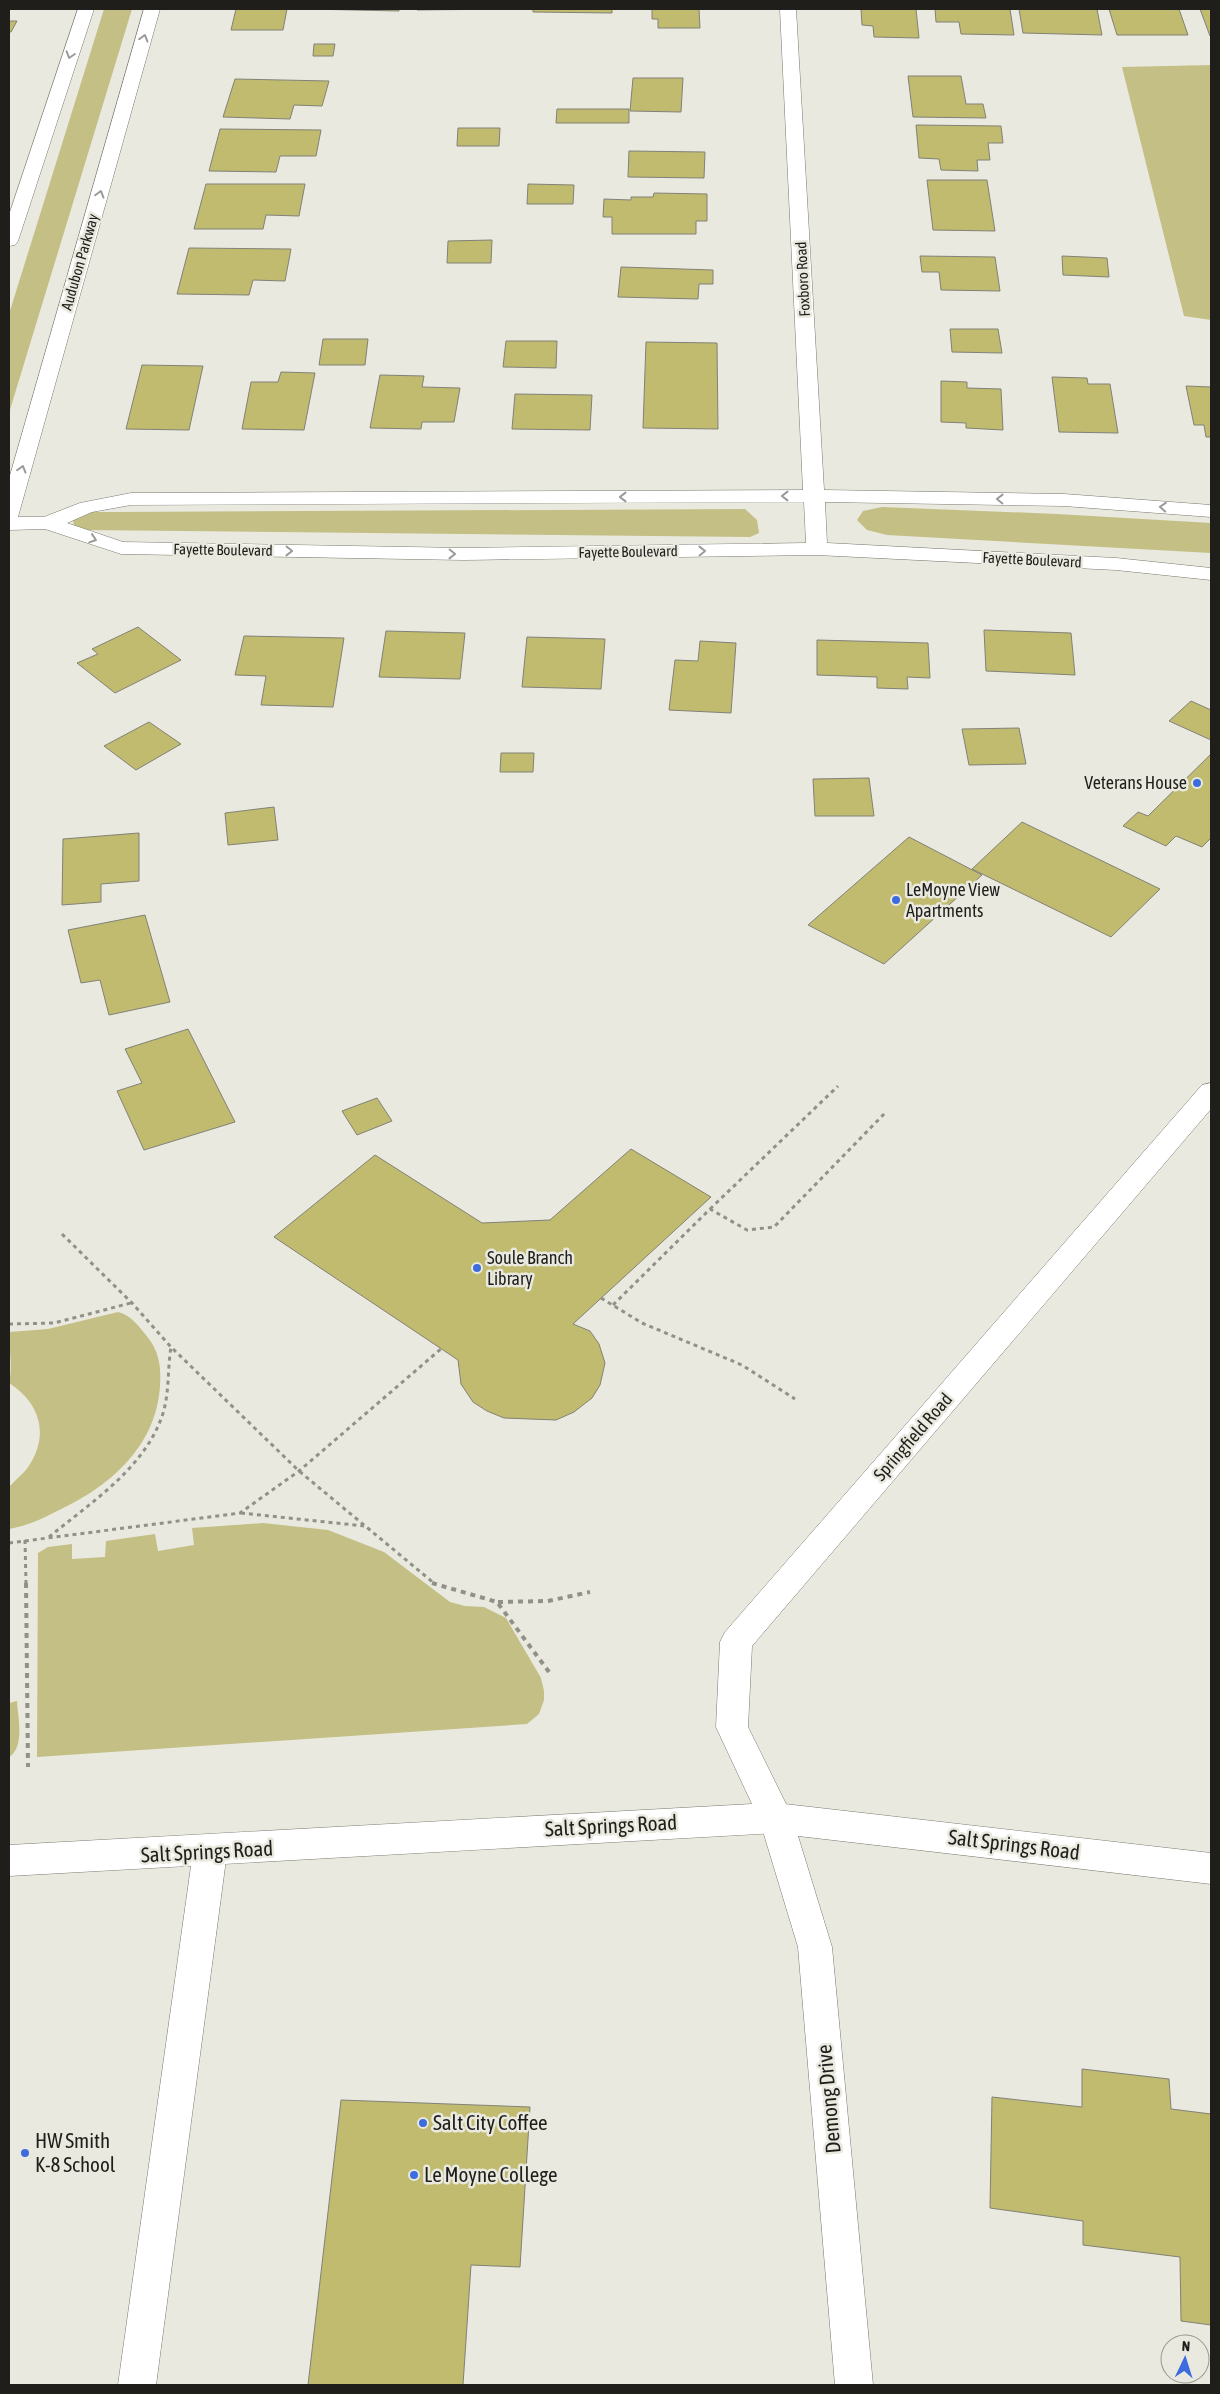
<svg xmlns="http://www.w3.org/2000/svg" width="1220" height="2394" viewBox="0 0 1220 2394" font-family="'Asap Condensed',sans-serif">
<style>
.green{fill:#c3bf85}
.building{fill:#c0bb6e;stroke:#818178}
.lines{fill:none;stroke-linecap:round;stroke-linejoin:round}
.service-casing{stroke:#797970;stroke-width:1}
.minor-casing{stroke:#797970;stroke-width:1}
.tertiary-casing{stroke:#797970;stroke-width:1}
.path-far1{stroke:#91918a;stroke-width:3;stroke-dasharray:4 4;stroke-linecap:butt}
.path{stroke:#91918a;stroke-width:4;stroke-dasharray:5 5;stroke-linecap:butt}
.service{fill:#fff;fill-rule:evenodd}
.minor{fill:#fff;fill-rule:evenodd}
.tertiary{fill:#fff;fill-rule:evenodd}
.oneway{stroke:#9a9a98}
.poi-dot{fill:#3d6cdd;stroke:#e9e9df;stroke-width:2}
.labels{text-anchor:middle;stroke-width:5;stroke-linejoin:round;paint-order:stroke}
.far-street-label{font-size:15px;fill:#1f1e1b;stroke:#e9e9df}
.poi-label{font-size:18px;fill:#1f1e1b;stroke:#e9e9df;text-anchor:start}
.street-label{font-size:18px;fill:#1f1e1b;stroke:#e9e9df}
.near-street-label{font-size:21px;fill:#1f1e1b;stroke:#e9e9df}
.near-poi-label{font-size:21px;fill:#1f1e1b;stroke:#e9e9df;text-anchor:start}
</style>
<rect width="100%" height="100%" fill="#e9e9df"/>
<path class="green" d="M104,9H132L9,413V314Z
M1211,65V320L1184,316L1122,67Z
M882,507L1057,514L1211,523V553L887,535L867,530L857,520L863,511Z
M745,509L757,520L759,533L750,537L84,530L74,526L73,520L89,512H116Z
M118,1312C133,1316 140,1328 149,1339C160,1354 161,1369 160,1386C156,1448 108,1488 55,1512C40,1520 26,1526 9,1529V1487C14,1481 21,1476 26,1470C50,1438 42,1404 9,1383C13,1366 9,1350 9,1332L48,1329Z
M263,1523L328,1530L384,1552L450,1602L465,1606L484,1607L506,1618L541,1678L544,1691V1700L539,1714L527,1724L37,1757L38,1553L48,1547L72,1544V1559L105,1557L106,1541L155,1534L158,1551L194,1545L192,1528Z
M17,1701C18,1718 25,1747 9,1757V1703Z"/>
<path class="building" d="M236,9H287L283,30H231Z
M309,9H399V11Z
M417,9H509L417,10Z
M533,9H612V13L533,12Z
M638,9H699L700,28H658V19H652V9Z
M861,9H916L919,38L874,37L873,26L862,25Z
M935,9H1010L1014,35L961,34L959,22H936Z
M1019,9H1097L1102,35L1023,33Z
M1109,9H1179L1188,35H1117Z
M1200,9H1211V36H1210Z
M9,21H17L11,32H9Z
M314,44H335L333,56H313Z
M908,76H961L966,104H983L986,118L913,117Z
M633,78H683L681,112L630,111Z
M235,79L329,81L322,106L294,105L290,119L223,117Z
M557,109H629V123H556Z
M916,125L1001,126L1003,143H988L990,160H977L978,171L941,170L939,159L919,158Z
M458,128H500L499,146H457Z
M220,129L321,130L316,156H280L276,172L209,171Z
M629,151L705,152L704,178L628,177Z
M927,180H987L995,231L933,230Z
M206,184H305L299,216L266,215L263,229H194Z
M528,184L574,185L573,204H527Z
M654,193L707,194V221H696V234H612V217H603L604,199L631,200V197H653Z
M492,240L491,263H447L448,241Z
M189,248L291,249L285,281L253,280L249,295L177,294Z
M920,256L995,257L1000,291L941,290L939,272H922Z
M1062,256L1107,258L1109,277L1063,275Z
M621,267L713,270V284H699L698,299L618,297Z
M950,329H998L1002,353L952,352Z
M323,339H368L365,365H319Z
M506,341H557L556,368L503,367Z
M646,342L717,343L718,429L643,428Z
M142,365L203,366L189,430L126,429Z
M281,372L315,373L304,430L242,429L251,382H278Z
M380,375L424,376L422,387L460,388L454,422H422L421,429L370,428Z
M1052,377L1087,378L1088,384H1110L1118,433L1059,432Z
M941,381L967,382V388L1001,389L1003,430L966,428V423L941,422Z
M1186,386L1211,387V437H1206L1204,425H1194Z
M515,394L592,395L590,430L512,429Z
M138,627L181,660L115,693L77,663L98,654L92,649Z
M984,630L1071,633L1075,675L986,671Z
M386,631L465,633L460,679L379,677Z
M244,636L344,638L333,707L261,705L266,676L235,675Z
M527,637L605,639L601,689L522,687Z
M817,640L928,643L930,678L907,677L908,689L877,688V677L817,675Z
M700,641L736,643L731,713L669,710L675,660L698,661Z
M1191,701L1211,710V740L1169,721Z
M149,722L181,744L136,770L104,746Z
M1019,728L1026,764L969,765L962,729Z
M501,753H534L533,772H500Z
M1211,754V838L1202,847L1176,836L1166,846L1123,826L1138,812L1148,816Z
M869,778L874,816H815L813,779Z
M274,807L278,840L228,845L225,813Z
M1022,822L1160,889L1111,937L972,869Z
M139,833V881L101,884V902L62,905L63,839Z
M909,837L982,875L884,964L808,925Z
M145,915L170,1002L109,1015L100,980L81,983L68,930Z
M188,1029L235,1122L144,1150L117,1091L142,1083L125,1049Z
M377,1098L392,1121L357,1135L342,1111Z
M631,1149L711,1197L573,1324L590,1331L599,1344L605,1363L600,1385L592,1398L574,1412L556,1420L504,1418L487,1411L473,1402L461,1384L458,1360L274,1237L375,1155L482,1223L550,1220Z
M1082,2069L1169,2079L1171,2109L1211,2114V2325L1181,2321L1180,2257L1083,2245V2221L990,2208L992,2097L1082,2107Z
M341,2100L530,2107L520,2267L471,2265L463,2385H308Z"/>
<g class="lines">
<defs>
<path id="service" d="M210,1837L222,1841L227,1852L156,2385H118L193,1852L198,1841Z"/>
<path id="minor" d="M78,9H94L18,241L15,245L9,246V215Z
M144,9H160L18,517H44L80,503L131,493L803,490L780,9H796L824,490L1064,494L1211,505V517L1064,506L825,502L827,543L1116,558L1211,568V580L1116,570L817,555L464,560L121,554L45,529L9,530V479ZM804,502L806,543L464,548L123,542L67,523L92,512L131,505Z
M776,1803L1211,1853V1884L798,1836L832,1947L873,2385H835L798,1947L759,1818L764,1807Z"/>
<path id="tertiary" d="M1211,1083V1109L752,1646L748,1727L793,1818L788,1829L776,1833L9,1876V1845L752,1804L716,1727L720,1642L725,1632L1202,1085Z"/>
</defs>
<use href="#service" class="service-casing"/>
<use href="#minor" class="minor-casing"/>
<use href="#tertiary" class="tertiary-casing"/>
<path class="path-far1" d="M710,1209L838,1086
M62,1234L132,1303L171,1347L299,1471L435,1584
M601,1298L642,1323L742,1365L795,1399
M613,1305L710,1209L747,1230L774,1227L886,1112
M9,1324L54,1323L131,1303
M241,1513L364,1526
M49,1537C89,1504 142,1470 161,1419C170,1396 167,1371 171,1347
M25,1540L26,1584
M9,1543L240,1513L299,1471L442,1348"/>
<path class="path" d="M26,1583L28,1767
M432,1583L497,1602L549,1672
M498,1602L548,1601L590,1592"/>
<use href="#service" class="service"/>
<use href="#minor" class="minor"/>
<use href="#tertiary" class="tertiary"/>
</g>
<defs><path id="oneway-chevron" d="M-2-3.5L2.5 0L-2 3.5" fill="none" stroke-width="1.6" stroke-linecap="round" stroke-linejoin="round" transform="scale(1.25)"/></defs>
<g class="oneway">
<use href="#oneway-chevron" transform="translate(144 38) rotate(-74)"/>
<use href="#oneway-chevron" transform="translate(70 55) rotate(108)"/>
<use href="#oneway-chevron" transform="translate(100 194) rotate(-74)"/>
<use href="#oneway-chevron" transform="translate(22 469) rotate(-74)"/>
<use href="#oneway-chevron" transform="translate(785 496) rotate(180)"/>
<use href="#oneway-chevron" transform="translate(623 497) rotate(180)"/>
<use href="#oneway-chevron" transform="translate(1000 499) rotate(-179)"/>
<use href="#oneway-chevron" transform="translate(1163 507) rotate(-176)"/>
<use href="#oneway-chevron" transform="translate(93 539) rotate(18)"/>
<use href="#oneway-chevron" transform="translate(289 551) rotate(1)"/>
<use href="#oneway-chevron" transform="translate(702 551) rotate(-1)"/>
<use href="#oneway-chevron" transform="translate(452 554) rotate(1)"/>
</g>
<g class="poi-dot">
<circle cx="1197" cy="783" r="5"/>
<circle cx="896" cy="900" r="5"/>
<circle cx="477" cy="1268" r="5"/>
<circle cx="423" cy="2123" r="5"/>
<circle cx="25" cy="2153" r="5"/>
<circle cx="414" cy="2175" r="5"/>
</g>
<g class="labels">
<g class="far-street-label">
<text transform="translate(80 262) rotate(-74)" y="5">Audubon Parkway</text>
<text transform="translate(803 279) rotate(-93)" y="5">Foxboro Road</text>
<text transform="translate(223 550) rotate(1)" y="5">Fayette Boulevard</text>
<text transform="translate(628 552) rotate(-1)" y="5">Fayette Boulevard</text>
<text transform="translate(1032 560) rotate(3)" y="5">Fayette Boulevard</text>
</g>
<g class="poi-label">
<text x="1187" y="789" text-anchor="end">Veterans House</text>
<text x="906" y="896">LeMoyne View<tspan x="906" dy="21">Apartments</tspan></text>
<text x="487" y="1264">Soule Branch<tspan x="487" dy="21">Library</tspan></text>
</g>
<g class="street-label">
<text transform="translate(913 1437) rotate(-49)" y="6">Springfield Road</text>
</g>
<g class="near-street-label">
<text transform="translate(611 1826) rotate(-3)" y="7">Salt Springs Road</text>
<text transform="translate(1014 1845) rotate(7)" y="7">Salt Springs Road</text>
<text transform="translate(207 1852) rotate(-3)" y="7">Salt Springs Road</text>
<text transform="translate(829 2099) rotate(-95)" y="7">Demong Drive</text>
</g>
<g class="near-poi-label">
<text x="433" y="2130">Salt City Coffee</text>
<text x="35" y="2148">HW Smith<tspan x="35" dy="24">K-8 School</tspan></text>
<text x="424" y="2182">Le Moyne College</text>
</g>
</g>
<rect width="1220" height="2394" fill="none" stroke="#1f1e1b" stroke-width="20"/>
<g transform="translate(1185 2359) rotate(4)"><circle r="24" fill="#e9e9df" stroke="#989891"/>
<path d="M0-4L9 19L0 12L-9 19Z" fill="#3d6cdd"/>
<text y="-8" font-size="14" font-weight="bold" text-anchor="middle" fill="#1f1e1b">N</text>
</g>
</svg>
